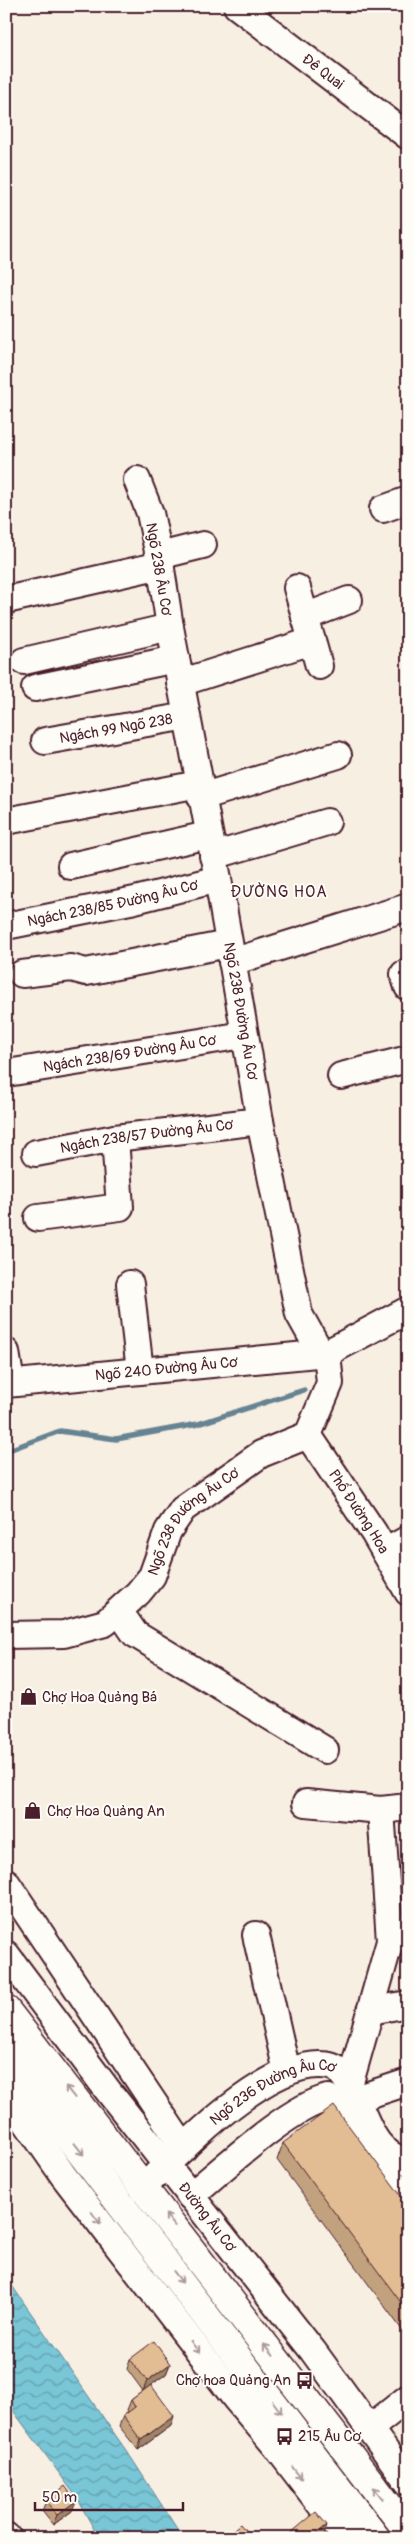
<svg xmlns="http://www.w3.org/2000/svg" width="414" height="2544" viewBox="0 0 414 2544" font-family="Pangolin,sans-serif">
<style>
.water{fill:url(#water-waves);stroke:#668392}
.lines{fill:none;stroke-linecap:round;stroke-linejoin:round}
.stream{stroke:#668392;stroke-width:5.5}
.minor-casing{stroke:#4a1f2b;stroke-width:30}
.major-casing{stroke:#4a1f2b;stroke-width:31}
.minor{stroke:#fdfcf7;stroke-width:26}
.major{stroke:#fdfcf7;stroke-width:28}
.wall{fill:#c2a27e;stroke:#4a1f2b}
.shaded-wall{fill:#9e8467;stroke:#4a1f2b}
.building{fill:#e2bc93;stroke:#4a1f2b}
.oneway{stroke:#ac999b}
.labels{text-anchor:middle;stroke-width:4;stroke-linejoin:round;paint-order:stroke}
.street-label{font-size:15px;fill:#4a1f2b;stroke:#fdfcf7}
.poi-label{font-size:15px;fill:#4a1f2b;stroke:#fdfcf7;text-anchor:start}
.neighbourhood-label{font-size:16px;letter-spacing:1px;fill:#4a1f2b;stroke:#fdfcf7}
</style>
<defs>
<pattern id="water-waves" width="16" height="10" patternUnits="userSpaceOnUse" patternTransform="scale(1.25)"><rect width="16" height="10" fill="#78c6d6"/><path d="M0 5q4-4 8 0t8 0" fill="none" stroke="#64a0ae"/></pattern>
</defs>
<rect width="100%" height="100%" fill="#f8efe3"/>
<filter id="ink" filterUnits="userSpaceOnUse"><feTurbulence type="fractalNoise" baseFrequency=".02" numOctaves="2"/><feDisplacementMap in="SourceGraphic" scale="10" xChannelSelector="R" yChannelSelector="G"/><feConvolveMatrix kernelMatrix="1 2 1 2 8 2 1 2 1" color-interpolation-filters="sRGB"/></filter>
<g filter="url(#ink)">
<path class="water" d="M6,2277L132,2459L183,2538H99L75,2495L6,2401Z"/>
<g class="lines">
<path class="stream" d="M6,1451L60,1431L116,1439L198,1424L304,1390"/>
<defs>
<g id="minor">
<path id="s1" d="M237,6L408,136"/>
<path d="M383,509L408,500"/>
<path d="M159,556L203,545"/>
<path d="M6,600L161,565"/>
<path d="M305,617L349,600"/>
<path d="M312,641L319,666"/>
<path d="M24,661L170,627"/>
<path d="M180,683L312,641L297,588"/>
<path d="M35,688L176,659"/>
<path id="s2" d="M45,741L187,716"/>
<path d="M201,797L338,755"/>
<path d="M6,821L199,784"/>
<path d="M213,856L327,822"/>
<path d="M71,866L208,835"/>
<path id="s3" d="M6,926L135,900L218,879"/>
<path d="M232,962L408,907"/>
<path d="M22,974L71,968L86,972L228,944"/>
<path d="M404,974L408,987"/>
<path id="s4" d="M13,1072L244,1035"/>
<path d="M341,1076L408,1059"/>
<path id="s5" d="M36,1153L115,1138L260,1121"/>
<path d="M38,1218L120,1207L115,1138"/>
<path d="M130,1284L140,1371"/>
<path d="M6,1352L11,1383"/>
<path id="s6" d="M6,1384L327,1353L408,1310"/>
<path id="s7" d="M308,1435L374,1533L408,1592"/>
<path d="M385,1552L408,1539"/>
<path d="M119,1611L135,1634L325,1750"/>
<path id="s8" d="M6,1635L64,1634L105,1623L138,1593L152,1576L168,1531L183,1509L261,1454L308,1435L330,1383L327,1353L318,1348L299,1314L260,1121L218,879L170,627L159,556L150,513L137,480"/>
<path d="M306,1803L381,1810L408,1807"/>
<path d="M6,1882L184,2148"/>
<path d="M256,1935L287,2072"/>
<path id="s9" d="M6,1954L109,2092L313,2351L408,2482"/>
<path d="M370,2011L408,2004"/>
<path d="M349,2086L390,1941L381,1810"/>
<path d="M6,2093L63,2175L236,2399L275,2445L346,2538"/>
<path d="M356,2099L408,2082"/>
<path id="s10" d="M154,2177C190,2140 266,2065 319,2065C328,2065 336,2066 342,2074C365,2102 366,2155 408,2161"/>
<path d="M190,2196C223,2169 289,2107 328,2098L378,2166L408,2199"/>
<path d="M369,2429L408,2398"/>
<path d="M6,2536L8,2538"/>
</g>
<path id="major" d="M6,2010L408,2531
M6,2055L376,2538"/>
</defs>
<use href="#minor" class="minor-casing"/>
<use href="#major" class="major-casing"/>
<use href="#minor" class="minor"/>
<use href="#major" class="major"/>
</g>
<path class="wall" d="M283,2143L408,2205V2338L277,2160Z
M130,2359L170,2364L166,2374L151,2385L171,2426L138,2450L119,2426L123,2416L128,2412L127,2410L131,2400L143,2391L127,2369Z
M46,2501L72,2511L53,2525L42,2511Z"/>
<path class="shaded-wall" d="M170,2364L166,2374L143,2391L147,2381Z
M174,2416L171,2426L138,2450L141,2440Z
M76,2501L72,2511L53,2525L57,2515Z
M327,2525L324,2535L320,2538H312Z"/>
<path class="building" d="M334,2106L408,2205V2312L283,2143Z
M154,2341L170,2364L147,2381L130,2359Z
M151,2385L174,2416L141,2440L123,2416L135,2407L131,2400Z
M65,2486L76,2501L57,2515L46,2501Z
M316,2512L327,2525L312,2538H285Z
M240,2524L252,2538H223Z"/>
<defs><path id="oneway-shaft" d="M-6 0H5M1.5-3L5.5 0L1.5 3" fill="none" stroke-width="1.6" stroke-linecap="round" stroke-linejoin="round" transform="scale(1.25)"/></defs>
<g class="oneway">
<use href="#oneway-shaft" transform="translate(70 2092) rotate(-128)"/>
<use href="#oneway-shaft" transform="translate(79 2149) rotate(52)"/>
<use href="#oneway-shaft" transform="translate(96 2218) rotate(53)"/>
<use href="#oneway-shaft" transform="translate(170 2220) rotate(-128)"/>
<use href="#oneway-shaft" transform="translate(178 2277) rotate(52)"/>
<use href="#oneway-shaft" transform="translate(195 2347) rotate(53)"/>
<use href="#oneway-shaft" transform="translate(268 2350) rotate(-128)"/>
<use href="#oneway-shaft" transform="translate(277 2407) rotate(53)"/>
<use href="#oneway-shaft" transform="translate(297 2473) rotate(52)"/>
<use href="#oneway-shaft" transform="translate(378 2493) rotate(-128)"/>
</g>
</g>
<defs>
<symbol id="shop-bare" viewBox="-9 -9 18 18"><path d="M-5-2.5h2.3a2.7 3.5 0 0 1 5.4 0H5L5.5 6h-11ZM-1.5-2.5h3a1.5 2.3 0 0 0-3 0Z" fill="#4a1f2b" stroke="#fdfcf7" stroke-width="2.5" paint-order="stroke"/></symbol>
<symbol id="bus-bare" viewBox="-9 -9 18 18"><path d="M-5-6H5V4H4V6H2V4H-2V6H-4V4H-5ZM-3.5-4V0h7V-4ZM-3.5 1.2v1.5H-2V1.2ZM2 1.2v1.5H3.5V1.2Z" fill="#4a1f2b" stroke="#fdfcf7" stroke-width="2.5" paint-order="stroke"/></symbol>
</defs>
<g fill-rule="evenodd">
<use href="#shop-bare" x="16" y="1684" width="25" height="25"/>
<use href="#shop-bare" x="20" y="1798" width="25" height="25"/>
<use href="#bus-bare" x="292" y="2368" width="25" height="25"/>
<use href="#bus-bare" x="272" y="2424" width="25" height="25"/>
</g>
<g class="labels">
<g class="street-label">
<text dy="5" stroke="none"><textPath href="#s1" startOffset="108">Đê Quai</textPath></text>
<text transform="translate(159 569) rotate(80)" y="5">Ngõ 238 Âu Cơ</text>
<text dy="5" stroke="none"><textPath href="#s2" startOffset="72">Ngách 99 Ngõ 238</textPath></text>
<text dy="5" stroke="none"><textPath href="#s3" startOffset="109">Ngách 238/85 Đường Âu Cơ</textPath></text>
<text transform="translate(241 1011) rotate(80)" y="5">Ngõ 238 Đường Âu Cơ</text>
<text dy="5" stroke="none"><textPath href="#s4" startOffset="118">Ngách 238/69 Đường Âu Cơ</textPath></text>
<text dy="5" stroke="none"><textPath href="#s5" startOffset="112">Ngách 238/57 Đường Âu Cơ</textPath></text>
<text dy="5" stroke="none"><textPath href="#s6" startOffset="161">Ngõ 240 Đường Âu Cơ</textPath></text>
<text dy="5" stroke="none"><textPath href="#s7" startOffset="92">Phố Đường Hoa</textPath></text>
<text dy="5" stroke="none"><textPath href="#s8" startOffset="238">Ngõ 238 Đường Âu Cơ</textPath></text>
<text dy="5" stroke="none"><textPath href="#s10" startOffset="150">Ngõ 236 Đường Âu Cơ</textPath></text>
<text dy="5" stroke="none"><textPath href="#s9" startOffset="331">Đường Âu Cơ</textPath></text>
</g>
<g class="poi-label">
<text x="42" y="1702">Chợ Hoa Quảng Bá</text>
<text x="47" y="1816">Chợ Hoa Quảng An</text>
<text x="291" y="2385" text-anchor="end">Chợ hoa Quảng An</text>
<text x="298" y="2441">215 Âu Cơ</text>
</g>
<g class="neighbourhood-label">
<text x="279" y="897">ĐƯỜNG HOA</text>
</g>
</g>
<rect width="414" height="2544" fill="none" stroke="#fdfcf7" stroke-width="25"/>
<rect x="12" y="12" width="389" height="2519" fill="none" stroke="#4a1f2b" stroke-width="2" filter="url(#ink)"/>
<path d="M35 2502v8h148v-8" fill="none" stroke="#4a1f2b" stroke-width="2.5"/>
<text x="42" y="2502" font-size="15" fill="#4a1f2b" stroke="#fdfcf7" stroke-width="4" paint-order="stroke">50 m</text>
</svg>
